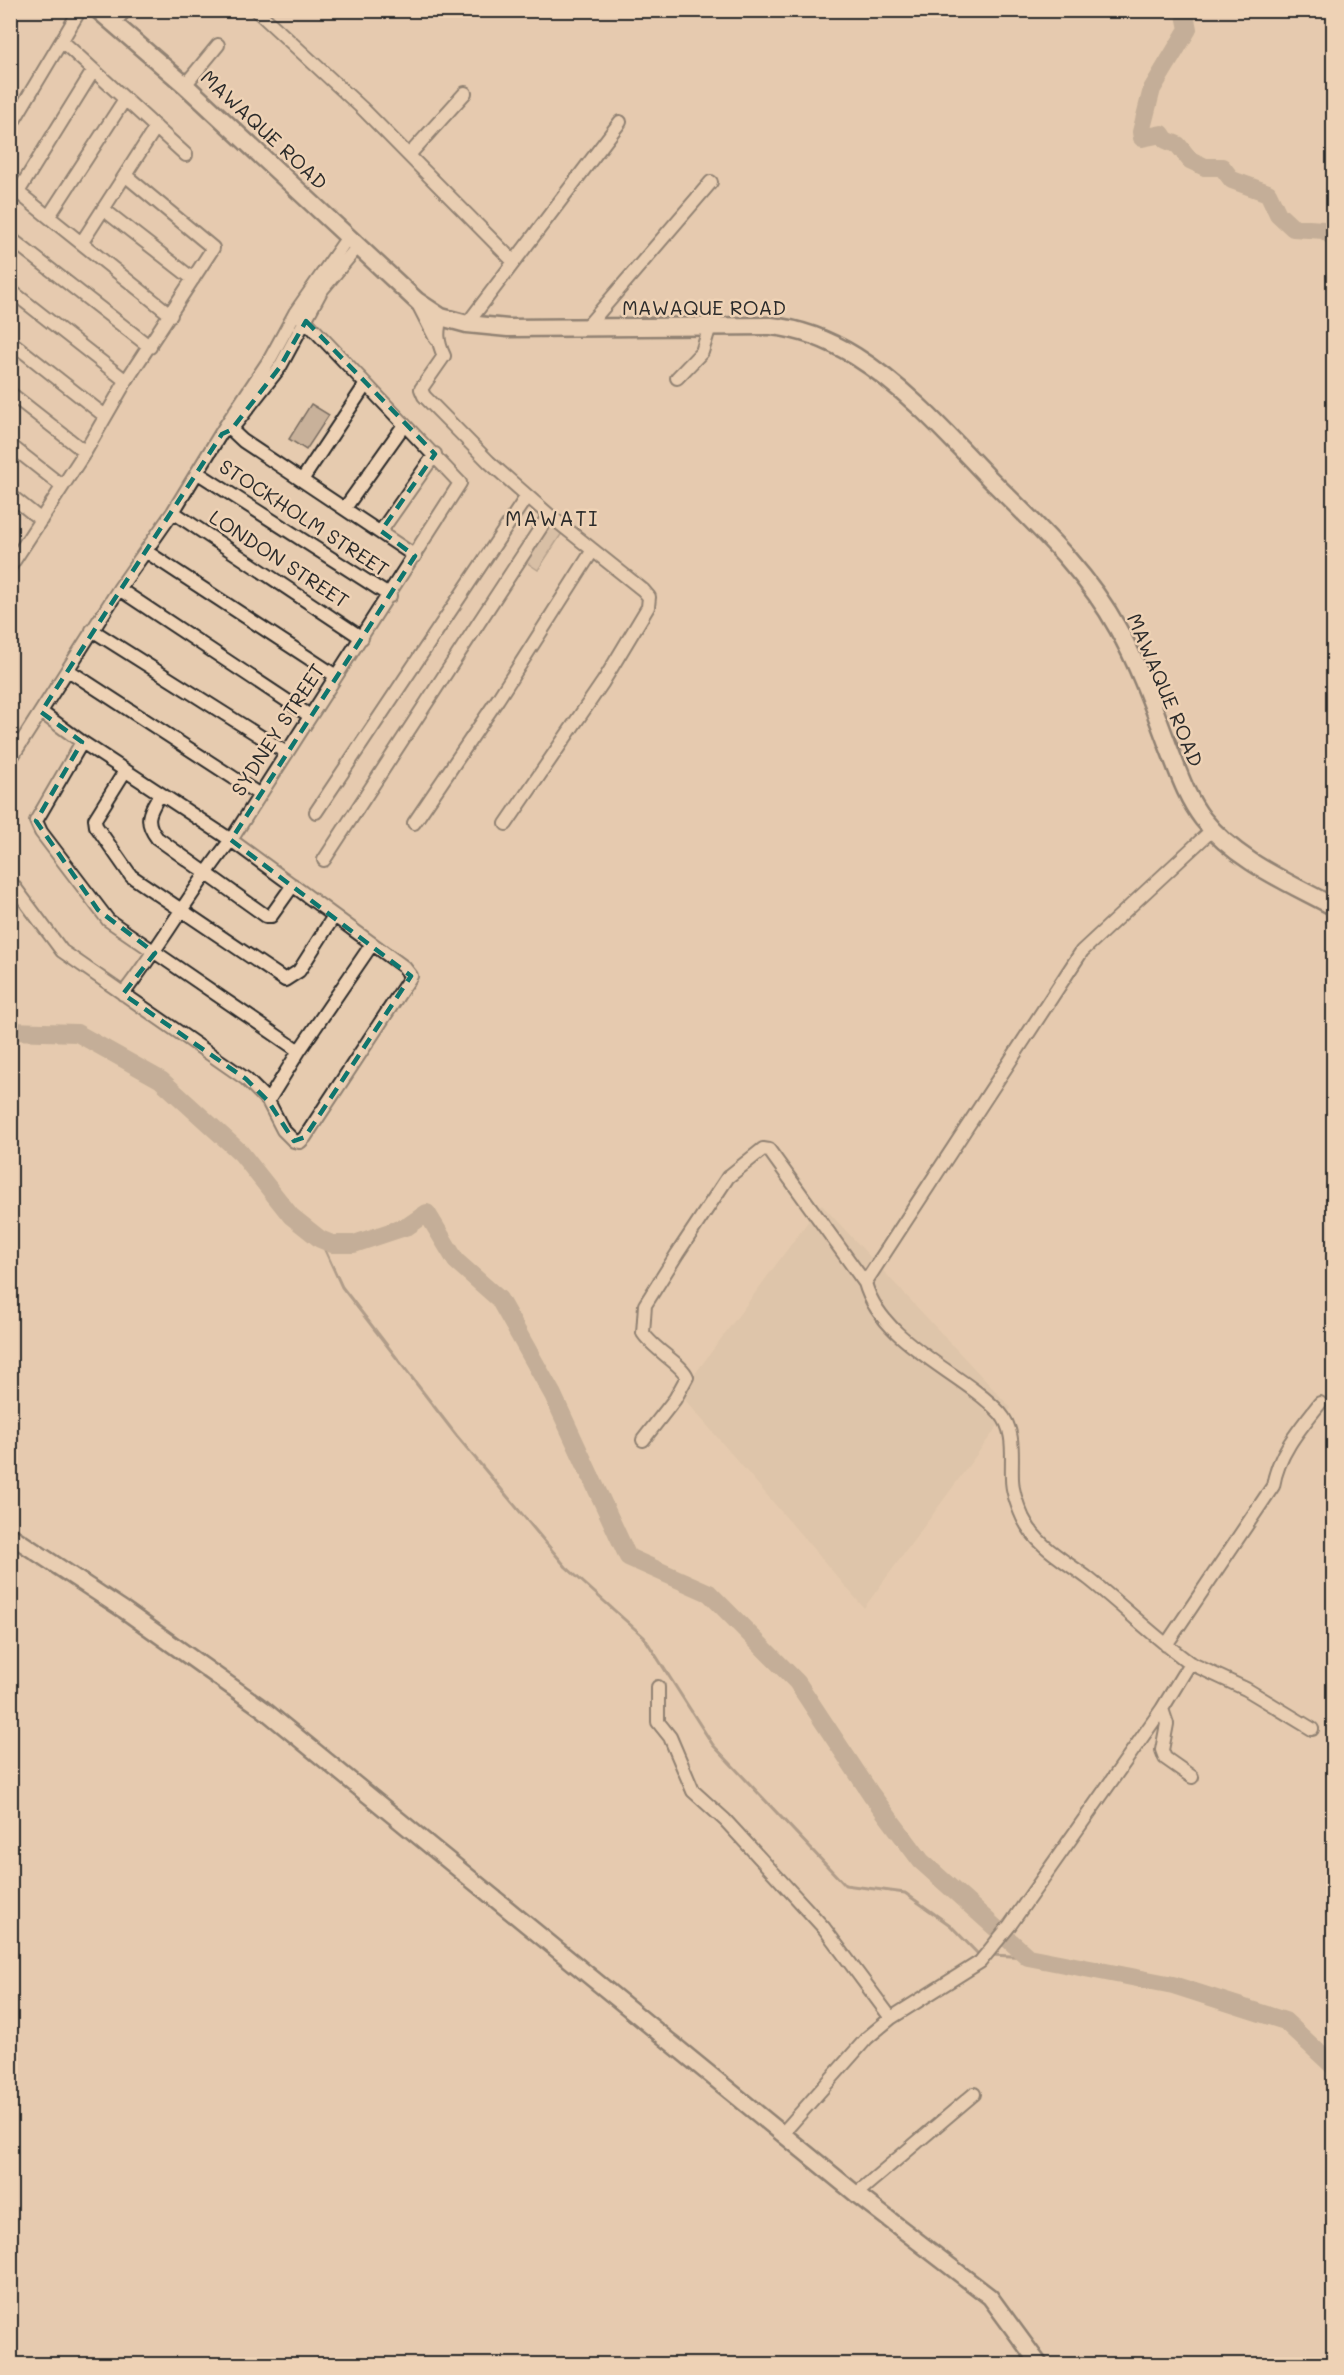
<svg xmlns="http://www.w3.org/2000/svg" width="1344" height="2375" viewBox="0 0 1344 2375" font-family="Mali,sans-serif">
<style>
.built{fill:#d6bea4}
.green{fill:#c8b19a;stroke:#7a6e62;stroke-width:1.5}
.lines{fill:none;stroke-linecap:round;stroke-linejoin:round}
.stream{stroke:#6f655b;stroke-width:3}
.river{stroke:#9c8c7b;stroke-width:18}
.minor-casing{stroke:#2b2b2b;stroke-width:16}
.tertiary-casing{stroke:#2b2b2b;stroke-width:20}
.secondary-casing{stroke:#2b2b2b;stroke-width:21}
.minor{stroke:#eed2b5;stroke-width:12}
.tertiary{stroke:#eed2b5;stroke-width:15}
.secondary{stroke:#eed2b5;stroke-width:16}
.marked{fill:none;stroke:#0f766e;stroke-width:4.5;stroke-dasharray:12 8;stroke-linejoin:round}
.labels{text-anchor:middle;stroke-width:5;stroke-linejoin:round;paint-order:stroke}
.street-label{font-size:20px;fill:#2b2b2b;stroke:#eed2b5}
.neighbourhood-label{font-size:21px;letter-spacing:1.5px;fill:#2b2b2b;stroke:#eed2b5}
</style>
<rect width="100%" height="100%" fill="#e6cbaf"/>
<filter id="ink" filterUnits="userSpaceOnUse"><feTurbulence type="fractalNoise" baseFrequency=".0167" numOctaves="2"/><feDisplacementMap in="SourceGraphic" scale="12" xChannelSelector="R" yChannelSelector="G"/><feConvolveMatrix kernelMatrix="1 2 1 2 8 2 1 2 1" color-interpolation-filters="sRGB"/></filter>
<g filter="url(#ink)">
<path class="built" d="M821,1204L1011,1408L864,1608L680,1394Z"/>
<path class="green" d="M311,404L329,415L306,450L289,439Z
M549,521L564,530L538,570L523,560Z"/>
<g class="lines">
<path class="stream" d="M320,1239L342,1287L456,1435L566,1567L644,1637L713,1745L845,1885L905,1893L950,1925L979,1955H982
M992,1955L1028,1957"/>
<path class="river" d="M1184,10L1188,29L1152,89L1141,132L1142,138L1162,134L1166,140L1178,145L1190,160L1205,167H1222L1232,180L1268,193L1278,214L1293,228L1324,230L1334,238
M10,1031L77,1033L161,1080L241,1153L291,1216L320,1239L332,1244H354L408,1226L427,1213L456,1261L499,1299L553,1395L628,1557L709,1593L797,1682L871,1794L921,1861L1028,1957L1173,1985L1285,2021L1334,2067"/>
<defs>
<path id="minor" d="M256,10L363,109L513,261
M10,11L11,10
M112,24L126,10
M63,42L186,155
M185,85L218,45
M10,127L80,10
M409,155L465,93
M10,186L171,315
M18,192L93,71
M103,209L193,279
M49,216L125,99
M10,238L150,347
M82,242L156,127
M10,290L126,381
M418,304L436,339
M467,324L620,122
M585,329L711,182
M10,341L105,416
M677,378L702,352L710,326
M10,393L85,452
M226,425L243,441L415,556
M233,427L280,367L321,291L358,246
M10,445L61,485
M198,473L390,596
M302,480L366,384
M10,495L41,520
M345,508L404,425
M173,512L362,638
M381,531L435,454
M147,552L336,676
M10,567L85,452L126,381L213,248L125,175
M119,589L310,716
M92,630L285,752
M68,670L260,795
M82,742L36,821L41,832L108,920L299,1051
M10,760L119,589L173,512L226,425L270,359L295,313L348,237
M125,771L95,819L96,826L131,876L285,980L299,971L334,916
M160,794C150,811 143,820 157,838L266,916H271L293,885
M316,812L527,496
M414,823L498,699L593,550
M506,824L603,682L648,607L649,597L643,590L549,515
M324,860L549,515L489,462L424,396L421,389L444,356C437,341 437,332 441,317
M10,881L62,951L246,1079L268,1101L283,1130L294,1141L300,1142L305,1137L411,976L404,967L231,840L82,742L41,712
M123,994C162,944 192,889 231,840L460,483L306,321L295,313
M268,1101L299,1051L372,944
M865,1283L1082,951L1212,830
M643,1440L675,1399L687,1377C682,1364 654,1350 643,1333L645,1305L677,1254L728,1177L763,1149L769,1150L865,1283C882,1344 961,1371 1000,1413C1016,1431 1011,1457 1012,1479C1012,1490 1018,1507 1023,1518C1037,1547 1064,1560 1089,1579C1123,1606 1154,1637 1190,1663L1162,1709L1010,1925L980,1962L891,2018L867,2038L783,2133
M1166,1645L1273,1486C1278,1454 1300,1428 1320,1403
M1190,1663L1246,1689L1312,1729
M658,1687V1722L670,1737L693,1791L725,1820L824,1928L891,2018
M1162,1709L1167,1724L1162,1750L1165,1758L1192,1777
M856,2194L974,2094"/>
<path id="tertiary" d="M10,1535L124,1610L263,1709L856,2194L990,2297L1039,2364"/>
<path id="secondary" d="M98,10L185,85L417,301L441,317L467,324L508,328L771,326C802,329 829,340 855,356C905,387 949,436 989,478C1036,525 1086,570 1118,629C1139,666 1153,706 1168,746C1178,771 1186,797 1203,819C1236,861 1288,882 1334,907"/>
</defs>
<use href="#minor" class="minor-casing"/>
<use href="#tertiary" class="tertiary-casing"/>
<use href="#secondary" class="secondary-casing"/>
<use href="#minor" class="minor"/>
<use href="#tertiary" class="tertiary"/>
<use href="#secondary" class="secondary"/>
</g>
</g>
<path d="M0 0H1344V2375H0ZM306,321L435,454L381,531L415,556L231,840L411,976L305,1137L294,1141L268,1101L246,1079L123,994L155,953L98,910L36,821L82,742L41,712L222,434L231,430L280,367Z" fill="#e6cbaf" fill-opacity=".55" fill-rule="evenodd"/>
<path class="marked" d="M306,321L435,454L381,531L415,556L231,840L411,976L305,1137L294,1141L268,1101L246,1079L123,994L155,953L98,910L36,821L82,742L41,712L222,434L231,430L280,367Z"/>
<g class="labels">
<g class="street-label">
<text transform="translate(264 130) rotate(43)" y="7">MAWAQUE ROAD</text>
<text x="704" y="315">MAWAQUE ROAD</text>
<text transform="translate(304 518) rotate(33)" y="7">STOCKHOLM STREET</text>
<text transform="translate(279 559) rotate(33)" y="7">LONDON STREET</text>
<text transform="translate(1165 690) rotate(67)" y="7">MAWAQUE ROAD</text>
<text transform="translate(278 730) rotate(-57)" y="7">SYDNEY STREET</text>
</g>
<g class="neighbourhood-label">
<text x="552" y="526">MAWATI</text>
</g>
</g>
<rect width="1344" height="2375" fill="none" stroke="#eed2b5" stroke-width="36"/>
<rect x="18" y="18" width="1308" height="2339" fill="none" stroke="#2b2b2b" stroke-width="2" filter="url(#ink)"/>
</svg>
